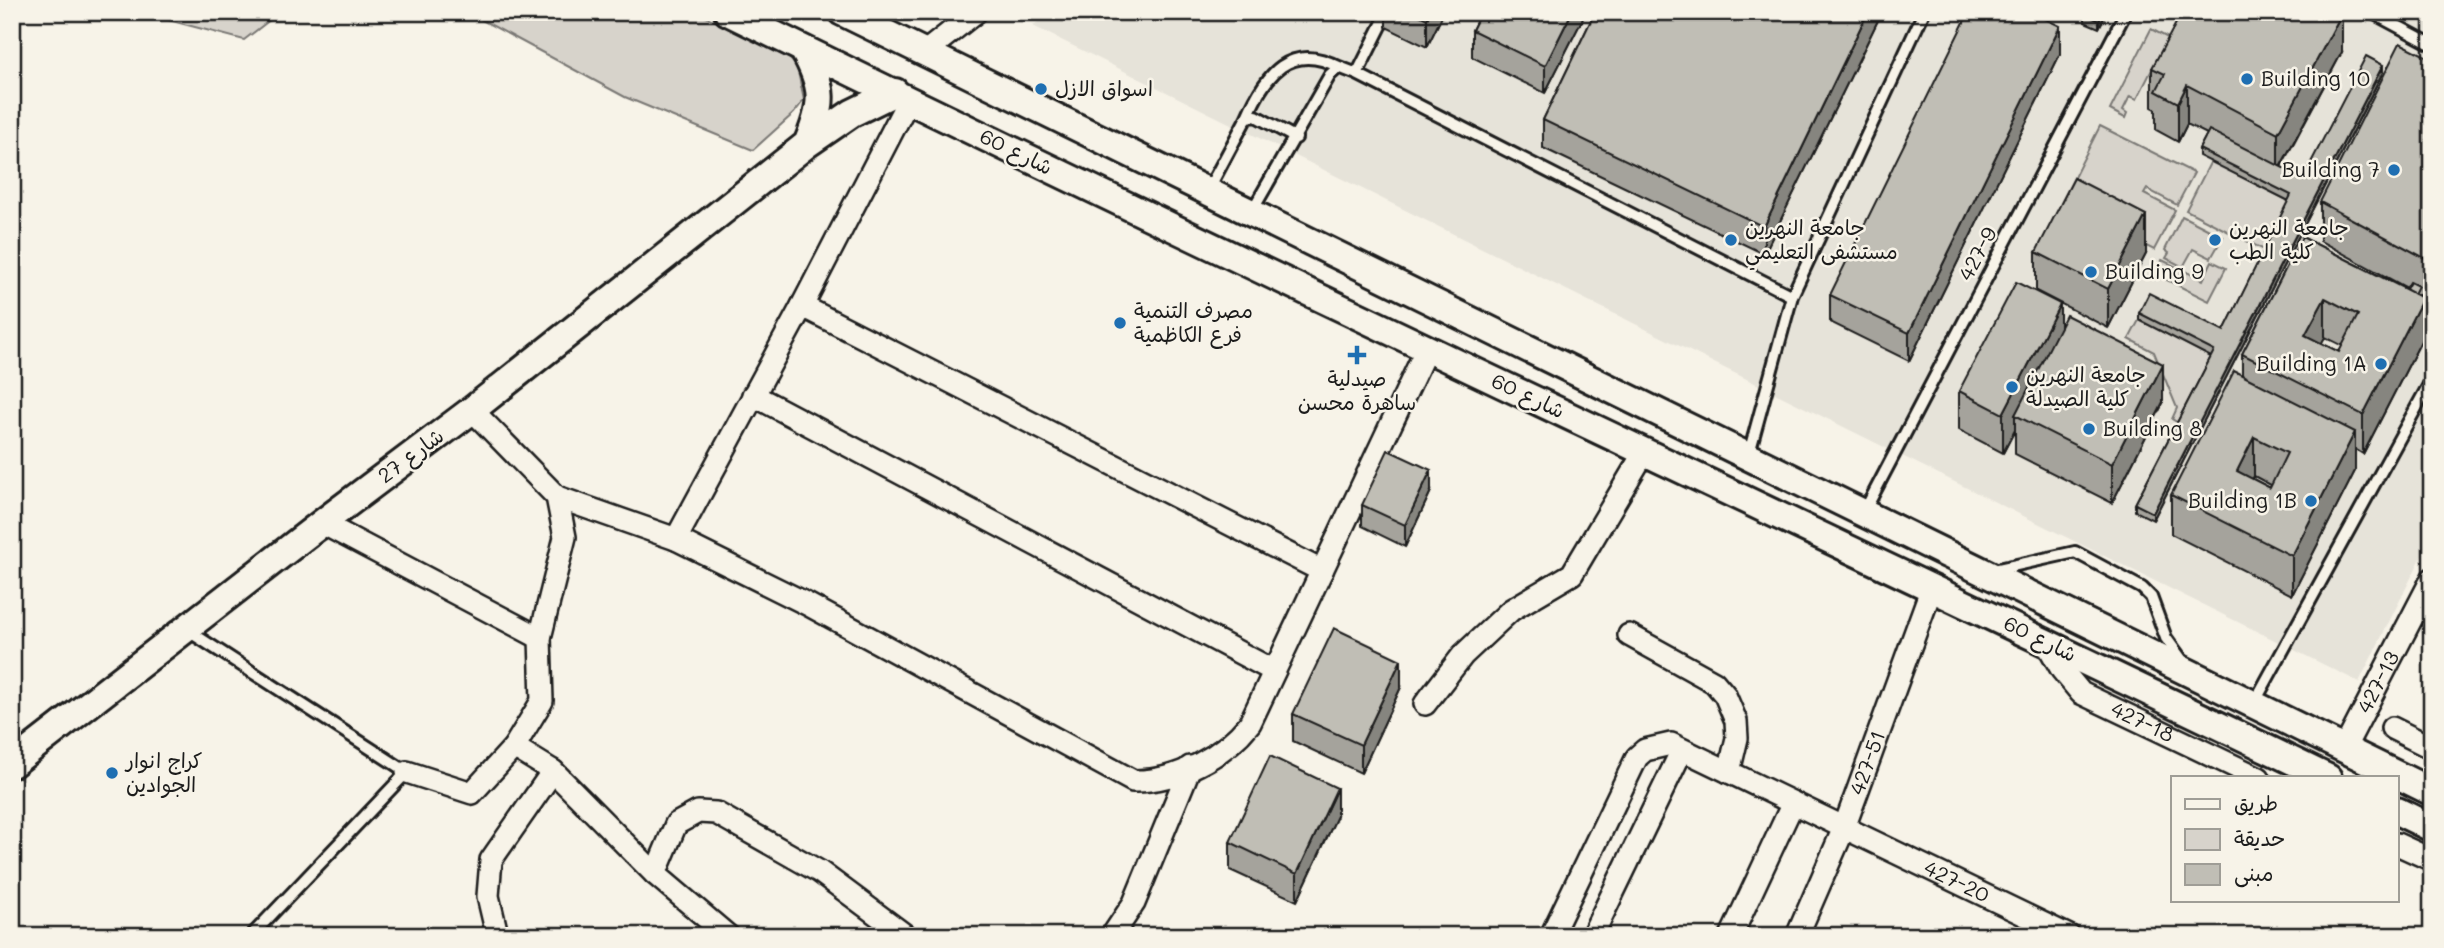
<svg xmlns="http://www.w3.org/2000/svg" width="2444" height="948" viewBox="0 0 2444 948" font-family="Mali,'Playpen Sans Arabic',sans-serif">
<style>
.built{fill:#e6e3d9}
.green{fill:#d7d3cb;stroke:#7a7874;stroke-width:2}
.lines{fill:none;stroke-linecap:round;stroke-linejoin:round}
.service-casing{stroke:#1c1c1c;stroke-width:16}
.minor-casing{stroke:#1c1c1c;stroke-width:26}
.tertiary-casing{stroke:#1c1c1c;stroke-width:32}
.service{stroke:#f7f3e8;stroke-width:10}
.minor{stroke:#f7f3e8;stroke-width:21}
.tertiary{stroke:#f7f3e8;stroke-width:26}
.wall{fill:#a5a39c;stroke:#1c1c1c;stroke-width:2;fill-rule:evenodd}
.shaded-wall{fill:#86857f;stroke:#1c1c1c;stroke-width:2}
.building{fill:#c0beb5;stroke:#1c1c1c;stroke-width:2;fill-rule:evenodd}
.poi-dot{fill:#1f6fb2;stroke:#f7f3e8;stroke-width:2.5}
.labels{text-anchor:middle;stroke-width:5;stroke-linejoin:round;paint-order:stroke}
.poi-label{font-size:21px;fill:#1c1c1c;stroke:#f7f3e8;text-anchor:start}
.street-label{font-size:21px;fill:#1c1c1c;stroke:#f7f3e8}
</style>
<rect width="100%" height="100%" fill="#f7f3e8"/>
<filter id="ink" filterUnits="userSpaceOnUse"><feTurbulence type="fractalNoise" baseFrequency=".0143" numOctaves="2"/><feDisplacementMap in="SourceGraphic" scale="14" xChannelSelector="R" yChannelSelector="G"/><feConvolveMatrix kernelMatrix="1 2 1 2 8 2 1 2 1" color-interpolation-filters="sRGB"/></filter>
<g filter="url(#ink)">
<path class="built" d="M1049,12H2432V536L2359,682L1033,26Z"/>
<path class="green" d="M138,12H280L244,40Z
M467,12H696L785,53L797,67L804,100L794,113L753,150L625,97Z
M2151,29L2168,38L2137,99L2130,96L2123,110L2127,113L2125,118L2110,110Z
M2100,126L2194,173L2177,205L2147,189L2144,194L2175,210L2154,250L2061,203Z
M2211,161L2291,202L2266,251L2186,210Z
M2182,216L2223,237L2211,258L2193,249L2183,267L2166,258L2169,253L2165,250Z
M2162,260L2203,280L2212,261L2226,268L2209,301L2155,274Z
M2139,320L2214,358L2180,424L2172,419L2177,408L2154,352L2129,339Z"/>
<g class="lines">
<defs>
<path id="service" d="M2371,12L2431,44
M1357,74L1388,12
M1247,117C1265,75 1290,41 1339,67
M1207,192L1247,117L1256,116L1296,138
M1252,211L1330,75L1339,67L1357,74L1792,296
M1748,457L1792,296L1924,12
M1864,512L2126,12
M1994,570L2075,552L2142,588L2151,597L2166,638L2184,663
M187,630L407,772L251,936
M2253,705L2432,379"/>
<g id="minor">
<path d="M924,53L976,12"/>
<path d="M802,306L1322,571"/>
<path d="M753,395L1274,671"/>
<path d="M557,497L676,539L807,604L1133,781C1176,782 1224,756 1250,723L1427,348"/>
<path d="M322,523L540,638"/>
<path d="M676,539L802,306L909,99"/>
<path d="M1629,635L1714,682L1725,695L1736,721L1737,738L1729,772"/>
<path id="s1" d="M2046,642L2062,670L2081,693L2259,778"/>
<path d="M1425,704L1463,655L1511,610L1572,574L1645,451"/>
<path d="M2392,728L2432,748"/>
<path d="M514,747L553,771L655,874L728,936"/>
<path id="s2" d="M2344,749L2432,579"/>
<path d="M407,772L472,793L514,747L542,701L540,638L565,537L557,497L472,410"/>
<path d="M2397,844L2432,860"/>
<path d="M655,874L676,824L698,812L716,813L820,872L906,936"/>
<path d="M501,936L496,930L488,896L491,860L553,771"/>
<path d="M1112,936L1134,903L1190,767"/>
<path id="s3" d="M1551,936L1637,757L1645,750L1671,744L2069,936"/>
<path d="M1592,936L1682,750"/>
<path d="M1731,936L1793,803"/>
<path id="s4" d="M1797,936L1844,828L1932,587"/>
</g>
<path id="tertiary" d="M728,12C1259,273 1796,521 2328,778
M842,12L2432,792
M803,49C825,88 824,104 807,144
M12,764L322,523L472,410L807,144L852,113L895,92
M2397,811L2432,828"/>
</defs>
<use href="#service" class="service-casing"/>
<use href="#minor" class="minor-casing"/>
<use href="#tertiary" class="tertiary-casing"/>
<use href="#service" class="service"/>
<use href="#minor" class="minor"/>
<use href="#tertiary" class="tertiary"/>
</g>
<path class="wall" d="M1386,12H1444L1427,47L1386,27Z
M1481,12H1586L1545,93L1472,57V30Z
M1595,12H1882L1764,254L1543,148V120Z
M2106,12L2099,28L2085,22V14Z
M2342,52L2281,167L2303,178L2383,72L2153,520L2135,511V504L2211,357L2139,320V313L2224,331L2289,201L2199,156V149L2207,134L2187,124L2178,142L2156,130V109L2152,107V68Z
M2060,54L1909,361L1830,322V295Z
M2432,59V301L2418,294L2417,295L2423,337L2363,454L2355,449V471L2292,595L2171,534V495L2242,376V354L2302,237L2406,289L2407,288L2320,241V202ZM2325,337L2343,346L2339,352L2321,343ZM2254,476L2271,485L2270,488L2253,479Z
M2036,252L2146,254L2108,328L2036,291Z
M2060,327L2163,403L2112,503L2015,454V430L2003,453L1959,430V391Z
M1431,491L1405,547L1362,526V505Z
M1401,687L1361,773L1293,741V714Z
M1337,816L1297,901L1230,870V842Z"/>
<path class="shaded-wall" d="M1430,12H1444L1427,47V19Z
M1572,12H1586L1545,93V66Z
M1868,12H1882L1764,254V227Z
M2103,12H2106V14L2099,28V21Z
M2342,13V52L2278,171V133Z
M2060,26V54L1909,361V333Z
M2383,65V72L2153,520V513Z
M2187,85V124L2178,142V103Z
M2146,215V254L2108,328V289Z
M2325,298V337L2305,374V335Z
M2423,298V337L2363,454V415Z
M2060,304V343L2015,415V430L2003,453V414Z
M2163,364V403L2112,503V464Z
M2355,432V471L2292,595V556Z
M2254,437V476L2237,510V471Z
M1431,470V491L1405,547V525Z
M1401,660V687L1361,773V745Z
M1337,788V816L1297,901V874Z"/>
<path class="building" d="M1413,12H1430L1427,19Z
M1481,12H1572L1545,66L1472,30Z
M1595,12H1868L1764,227L1543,120Z
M1969,12H2031L2060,26L1909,333L1830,295Z
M2086,12H2103L2099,21L2085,14Z
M2182,12H2340L2342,13L2278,133L2187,85L2178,103L2156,91L2165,74L2152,68Z
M2400,43L2432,59V262L2320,202Z
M2366,56L2383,65L2153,513L2135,504L2214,351L2139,313L2149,293L2224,331L2291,195L2199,149L2209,130L2303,178Z
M2074,178L2146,215L2108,289L2036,252Z
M2302,237L2423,298L2363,415L2242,354ZM2325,298L2358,315L2339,352L2305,335Z
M2016,282L2060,304L2003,414L1959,391Z
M2410,282L2418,286L2414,294L2406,289Z
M2066,315L2163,364L2112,464L2015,415Z
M2234,371L2355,432L2292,556L2171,495ZM2254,437L2287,453L2270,488L2237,471Z
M1388,450L1431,470L1405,525L1362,505Z
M1334,628L1401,660L1361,745L1293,714Z
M1270,756L1337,788L1297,874L1230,842Z"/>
</g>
<g class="poi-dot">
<circle cx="2247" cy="79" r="7"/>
<circle cx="1041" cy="89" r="7"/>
<circle cx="2394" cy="170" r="7"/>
<circle cx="1731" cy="240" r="7"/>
<circle cx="2215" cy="240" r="7"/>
<circle cx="2091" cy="272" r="7"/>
<circle cx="1120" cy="323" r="7"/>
<path d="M1353.5 344.5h7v7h7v7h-7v7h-7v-7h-7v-7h7z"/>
<circle cx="2381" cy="364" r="7"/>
<circle cx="2012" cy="387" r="7"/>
<circle cx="2089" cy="429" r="7"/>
<circle cx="2311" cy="501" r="7"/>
<circle cx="112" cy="773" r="7"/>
</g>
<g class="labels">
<g class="poi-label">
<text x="2261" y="86">Building 10</text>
<text x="1055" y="96">اسواق الازل</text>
<text x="2380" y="177" text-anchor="end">Building 7</text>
<text x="1745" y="235">جامعة النهرين<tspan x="1745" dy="24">مستشفى التعليمي</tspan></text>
<text x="2229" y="235">جامعة النهرين<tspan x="2229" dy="24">كلية الطب</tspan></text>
<text x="2105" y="279">Building 9</text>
<text x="1134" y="318">مصرف التنمية<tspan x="1134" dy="24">فرع الكاظمية</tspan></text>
<text x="2367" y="371" text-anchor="end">Building 1A</text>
<text x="2026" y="382">جامعة النهرين<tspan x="2026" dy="24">كلية الصيدلة</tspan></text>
<text x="1357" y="386" text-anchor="middle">صيدلية<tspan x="1357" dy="24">ساهرة محسن</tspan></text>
<text x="2103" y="436">Building 8</text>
<text x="2297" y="508" text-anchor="end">Building 1B</text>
<text x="126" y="768">كراج انوار<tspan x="126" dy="24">الجوادين</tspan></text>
</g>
<g class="street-label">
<text transform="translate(1016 152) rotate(26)" y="7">شارع 60</text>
<text transform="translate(1978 254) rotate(-62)" y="7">427-9</text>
<text transform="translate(1528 396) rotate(25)" y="7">شارع 60</text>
<text transform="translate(411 456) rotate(-37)" y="7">شارع 27</text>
<text transform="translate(2040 639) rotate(26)" y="7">شارع 60</text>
<text dy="7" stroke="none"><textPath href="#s2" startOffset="75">427-13</textPath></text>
<text dy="7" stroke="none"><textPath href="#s1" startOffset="130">427-18</textPath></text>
<text dy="7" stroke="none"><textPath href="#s4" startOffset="187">427-51</textPath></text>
<text dy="7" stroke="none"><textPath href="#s3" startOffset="553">427-20</textPath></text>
</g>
</g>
<rect width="2444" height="948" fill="none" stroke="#f7f3e8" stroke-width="42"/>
<rect x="21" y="21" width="2402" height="906" fill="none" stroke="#1c1c1c" stroke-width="2.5" filter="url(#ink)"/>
<rect x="2171" y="776" width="228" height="126" fill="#f7f3e8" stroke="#9f9d96" stroke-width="2"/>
<rect x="2185" y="799" width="35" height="10" fill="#f7f3e8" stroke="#9f9d96" stroke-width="2"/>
<text x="2234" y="811" font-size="21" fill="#1c1c1c">طريق</text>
<rect x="2185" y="829" width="35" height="21" fill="#d7d3cb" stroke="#9f9d96" stroke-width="2"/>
<text x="2234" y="846" font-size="21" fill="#1c1c1c">حديقة</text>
<rect x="2185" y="864" width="35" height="21" fill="#c0beb5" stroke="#9f9d96" stroke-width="2"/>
<text x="2234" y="881" font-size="21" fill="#1c1c1c">مبنى</text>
</svg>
